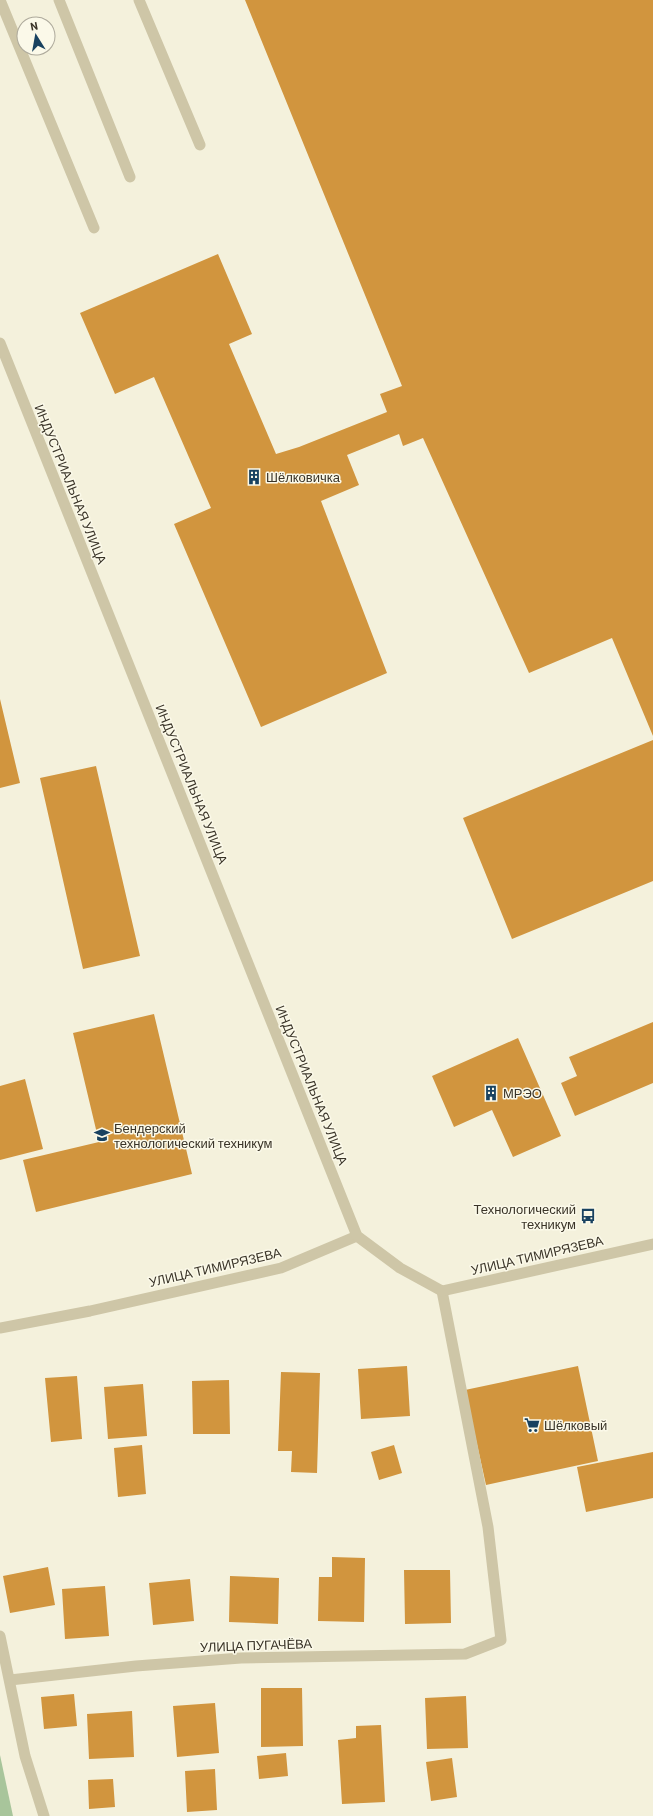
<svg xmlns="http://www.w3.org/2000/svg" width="653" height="1816" viewBox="0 0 653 1816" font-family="Barlow,sans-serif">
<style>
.green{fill:#a8c59b}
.building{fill:#d1953e}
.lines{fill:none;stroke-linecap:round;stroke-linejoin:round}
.service{stroke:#cec6a7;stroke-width:11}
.minor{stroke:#cec6a7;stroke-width:11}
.tertiary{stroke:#cec6a7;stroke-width:11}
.labels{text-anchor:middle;stroke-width:3;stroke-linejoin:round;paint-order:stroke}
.poi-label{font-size:13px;fill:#3a3428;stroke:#fbf9e9;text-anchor:start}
.street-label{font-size:13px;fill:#3a3428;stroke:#fbf9e9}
</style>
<rect width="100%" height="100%" fill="#f4f1dc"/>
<path class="green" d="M0,1755L13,1816H0Z"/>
<path class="building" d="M245,0H653V736L612,638L529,673L423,438L403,446L399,434L347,455L359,485L321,501L387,673L261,727L174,524L211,508L154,377L115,394L80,313L218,254L252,334L229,344L276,454L299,447L387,412L380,394L402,386Z
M0,699L20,783L0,788Z
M653,740V881L512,939L463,818Z
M96,766L140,956L83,969L40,778Z
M154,1014L192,1174L36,1212L23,1160L99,1142L73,1033Z
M653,1022V1083L575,1116L561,1083L577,1076L569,1057Z
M518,1038L561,1136L513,1157L492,1110L454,1127L432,1076Z
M25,1079L43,1149L0,1160V1086Z
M407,1366L410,1416L361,1419L358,1369Z
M578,1366L598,1461L486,1485L465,1390Z
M281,1372L320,1373L317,1473L291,1472L292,1451H278Z
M77,1376L82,1439L51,1442L45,1378Z
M229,1380L230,1434H193L192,1381Z
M143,1384L147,1436L108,1439L104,1387Z
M142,1445L146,1494L118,1497L114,1448Z
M394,1445L402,1473L379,1480L371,1452Z
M653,1452V1498L586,1512L577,1467Z
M332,1557L365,1558L364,1622L318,1621L319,1577H332Z
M48,1567L55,1605L10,1613L3,1576Z
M404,1570H450L451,1623L405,1624Z
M230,1576L279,1578L278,1624L229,1622Z
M190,1579L194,1621L153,1625L149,1583Z
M105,1586L109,1636L65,1639L62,1589Z
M261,1688H302L303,1746L261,1747Z
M74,1694L77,1726L44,1729L41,1697Z
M466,1696L468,1748L427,1749L425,1698Z
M215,1703L219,1753L177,1757L173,1706Z
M132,1711L134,1757L89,1759L87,1714Z
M381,1725L385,1802L342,1804L338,1740L356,1738V1726Z
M286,1753L288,1776L259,1779L257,1756Z
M452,1758L457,1797L431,1801L426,1762Z
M215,1769L217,1810L187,1812L185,1771Z
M113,1779L115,1807L89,1809L88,1780Z"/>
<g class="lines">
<path class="service" d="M0,0L94,228
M59,0L130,177
M139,0L200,145"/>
<path class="minor" d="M0,1328L90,1311L281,1268L357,1236
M0,1636L25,1756L44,1816
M10,1680L136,1666L241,1658L465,1654L501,1640L488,1527L442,1291"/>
<path class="tertiary" d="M0,343L357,1236L400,1268L442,1291L653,1244"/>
</g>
<defs>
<symbol id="building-bare" viewBox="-9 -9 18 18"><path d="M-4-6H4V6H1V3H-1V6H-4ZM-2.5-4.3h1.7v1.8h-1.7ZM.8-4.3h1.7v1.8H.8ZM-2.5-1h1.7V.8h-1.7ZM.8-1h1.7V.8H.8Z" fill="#194260" stroke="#fbf9e9" stroke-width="2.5" paint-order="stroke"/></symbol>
<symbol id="school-bare" viewBox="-9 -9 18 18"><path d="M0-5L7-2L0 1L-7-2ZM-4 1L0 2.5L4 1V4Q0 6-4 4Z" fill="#194260" stroke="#fbf9e9" stroke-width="2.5" paint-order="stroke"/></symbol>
<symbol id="bus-bare" viewBox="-9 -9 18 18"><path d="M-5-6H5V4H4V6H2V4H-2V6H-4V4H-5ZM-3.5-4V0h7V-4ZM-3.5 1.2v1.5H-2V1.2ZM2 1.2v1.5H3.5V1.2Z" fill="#194260" stroke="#fbf9e9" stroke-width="2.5" paint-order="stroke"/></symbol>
<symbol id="supermarket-bare" viewBox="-9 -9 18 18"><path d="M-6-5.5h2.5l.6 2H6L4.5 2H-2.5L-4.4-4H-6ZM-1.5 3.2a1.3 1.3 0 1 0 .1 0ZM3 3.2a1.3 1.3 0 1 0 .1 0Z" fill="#194260" stroke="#fbf9e9" stroke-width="2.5" paint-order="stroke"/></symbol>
</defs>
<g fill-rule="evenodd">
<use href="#building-bare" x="243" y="466" width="22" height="22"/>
<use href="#building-bare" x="480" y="1082" width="22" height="22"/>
<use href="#school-bare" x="91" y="1124" width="22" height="22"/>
<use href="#bus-bare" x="577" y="1205" width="22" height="22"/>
<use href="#supermarket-bare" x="521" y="1414" width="22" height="22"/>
</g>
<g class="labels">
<g class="poi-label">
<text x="266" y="482">Шёлковичка</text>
<text x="503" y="1098">МРЭО</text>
<text x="114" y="1133">Бендерский<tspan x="114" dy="15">технологический техникум</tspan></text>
<text x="576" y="1214" text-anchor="end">Технологический<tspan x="576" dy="15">техникум</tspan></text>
<text x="544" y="1430">Шёлковый</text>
</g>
<g class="street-label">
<text transform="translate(71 484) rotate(68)" y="5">ИНДУСТРИАЛЬНАЯ УЛИЦА</text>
<text transform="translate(192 784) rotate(68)" y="5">ИНДУСТРИАЛЬНАЯ УЛИЦА</text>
<text transform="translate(312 1085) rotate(68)" y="5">ИНДУСТРИАЛЬНАЯ УЛИЦА</text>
<text transform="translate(537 1255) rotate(-13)" y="5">УЛИЦА ТИМИРЯЗЕВА</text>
<text transform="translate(215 1267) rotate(-13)" y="5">УЛИЦА ТИМИРЯЗЕВА</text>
<text transform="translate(256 1645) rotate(-2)" y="5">УЛИЦА ПУГАЧЁВА</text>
</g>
</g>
<g transform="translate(36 36) rotate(349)"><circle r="19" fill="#fbf9e9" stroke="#aeaa9c"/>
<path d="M0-3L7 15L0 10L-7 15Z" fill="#194260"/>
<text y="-6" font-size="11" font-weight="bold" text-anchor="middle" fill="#3a3428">N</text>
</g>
</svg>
